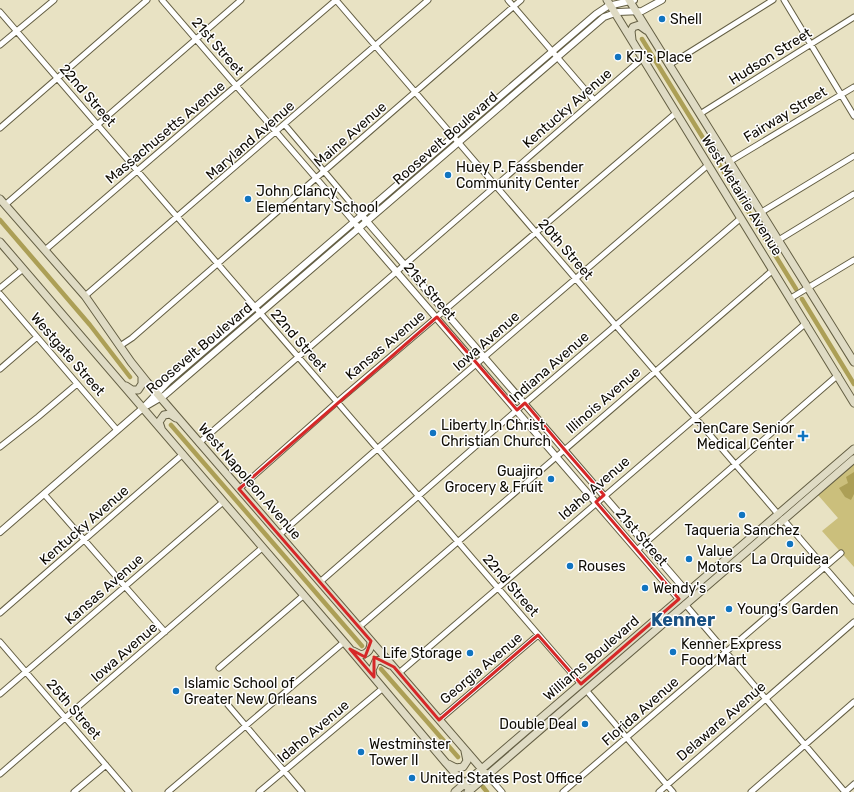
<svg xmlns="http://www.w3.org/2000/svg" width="854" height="792" viewBox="0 0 854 792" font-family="Rubik,sans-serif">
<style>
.green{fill:#cbbf7c}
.water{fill:#ac9f56}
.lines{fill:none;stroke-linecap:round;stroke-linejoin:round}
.canal{stroke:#ac9f56;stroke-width:4.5}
.minor-casing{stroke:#645f44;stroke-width:7}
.tertiary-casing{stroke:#645f44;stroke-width:8}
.secondary-casing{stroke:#645f44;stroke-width:9}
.minor{stroke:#fff;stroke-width:5}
.tertiary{stroke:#fff;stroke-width:6}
.secondary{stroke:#dfdbc4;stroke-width:7}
.marked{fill:none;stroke:#d62828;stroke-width:3;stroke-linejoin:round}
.poi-dot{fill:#1174c0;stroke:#fff;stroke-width:1.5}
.labels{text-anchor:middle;stroke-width:3;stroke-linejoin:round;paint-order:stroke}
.poi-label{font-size:14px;fill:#0f0c04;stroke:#fff;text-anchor:start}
.street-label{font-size:14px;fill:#0f0c04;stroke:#fff}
.district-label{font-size:18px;font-weight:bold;fill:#1a5284;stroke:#fff}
</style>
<rect width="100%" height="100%" fill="#e8e2c3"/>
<path class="green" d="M854,464V567L822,531L838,518L818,495Z"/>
<path class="water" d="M854,472V494L851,500L845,497L839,488L848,483L846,477Z"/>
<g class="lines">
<path class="canal" d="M642,39L796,289
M0,220L90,325L130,377
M802,299L854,384
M171,425L362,646
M381,669L458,757
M483,787L487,792"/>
<defs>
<path id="minor" d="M162,0L354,222
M336,0L778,514
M508,0L594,100
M784,0L854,116
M0,12L581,684
M0,45L54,0
M669,65L773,0
M700,114L854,17
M285,125L361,215
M0,128L147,0
M729,162L854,87
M5,205L241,0
M760,213L854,156
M777,241L854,194
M45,250L336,0
M0,288L23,269
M0,294L117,430
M85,296L428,0
M791,298L854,260
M120,346L132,338L521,0
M0,369L37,337
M199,443L643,58
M0,447L38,417L77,384
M239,489L337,402L676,113
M44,494L165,632
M783,519L854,601
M279,535L377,449L708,165
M637,550L838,375
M320,582L525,403L741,218
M685,604L845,792
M0,613L183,454
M359,627L773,270
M0,642L129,792
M219,668L304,595
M399,673L806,323
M586,690L673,792
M0,694L223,502
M228,705L302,792
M439,720L538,635
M0,774L262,548
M487,775L502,792
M74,792L106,765
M168,792L344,642
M259,792L383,688
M563,792L841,553
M659,792L854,622
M751,792L854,702
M845,792L854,784"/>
<path id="tertiary" d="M364,218L687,592
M357,226L679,599
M148,405L165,395L604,17L618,12L642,11L662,0
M0,532L143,408L169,381L596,14L608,6L634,0"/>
<path id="secondary" d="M607,0L854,403
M629,0L854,362
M632,40L631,31L633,27L639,25L646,30
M0,199L85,296L131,362L147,382L487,775
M0,242L344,642L446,763L470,790
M126,386L132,390H138L142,384V376
M161,428L159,422L164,415L170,414L176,418
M353,651L361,655C369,653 371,649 371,641
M373,676L372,670L376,661L381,660L390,665
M448,764L456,768L463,767L467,761L465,751
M455,792L854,449
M468,792L854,459"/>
</defs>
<use href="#minor" class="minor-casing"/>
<use href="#tertiary" class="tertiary-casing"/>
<use href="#secondary" class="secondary-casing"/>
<use href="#minor" class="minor"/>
<use href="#tertiary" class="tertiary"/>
<use href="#secondary" class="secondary"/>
</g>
<path class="marked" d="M437,317L517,410L525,403L564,449L604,495L596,502L679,599L581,684L538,635L439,720L394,667L374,657V677L350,649L365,657L371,641L239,489Z"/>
<g class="poi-dot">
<circle cx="662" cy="19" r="4"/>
<circle cx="618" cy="57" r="4"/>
<circle cx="448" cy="175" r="4"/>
<circle cx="248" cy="199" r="4"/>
<circle cx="433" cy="433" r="4"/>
<path d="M801 430h4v4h4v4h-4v4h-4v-4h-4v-4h4z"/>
<circle cx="551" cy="479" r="4"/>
<circle cx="742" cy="515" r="4"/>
<circle cx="790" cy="544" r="4"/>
<circle cx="689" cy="559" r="4"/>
<circle cx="570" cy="566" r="4"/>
<circle cx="645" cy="588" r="4"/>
<circle cx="729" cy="609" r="4"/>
<circle cx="673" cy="652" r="4"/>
<circle cx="470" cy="653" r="4"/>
<circle cx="176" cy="691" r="4"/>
<circle cx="585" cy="724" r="4"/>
<circle cx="361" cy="752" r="4"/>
<circle cx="412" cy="778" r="4"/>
</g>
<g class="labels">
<g class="poi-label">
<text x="670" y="24">Shell</text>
<text x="626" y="62">KJ's Place</text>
<text x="456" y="172">Huey P. Fassbender<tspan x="456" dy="16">Community Center</tspan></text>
<text x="256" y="196">John Clancy<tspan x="256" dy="16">Elementary School</tspan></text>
<text x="441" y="430">Liberty In Christ<tspan x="441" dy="16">Christian Church</tspan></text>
<text x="794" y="433" text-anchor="end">JenCare Senior<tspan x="794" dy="16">Medical Center</tspan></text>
<text x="543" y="476" text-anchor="end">Guajiro<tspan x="543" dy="16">Grocery &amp; Fruit</tspan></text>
<text x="742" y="535" text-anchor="middle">Taqueria Sanchez</text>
<text x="697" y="556">Value<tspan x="697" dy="16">Motors</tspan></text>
<text x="790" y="564" text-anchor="middle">La Orquidea</text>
<text x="578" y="571">Rouses</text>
<text x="653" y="593">Wendy's</text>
<text x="737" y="614">Young's Garden</text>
<text x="681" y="649">Kenner Express<tspan x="681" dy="16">Food Mart</tspan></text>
<text x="462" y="658" text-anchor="end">Life Storage</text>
<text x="184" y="688">Islamic School of<tspan x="184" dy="16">Greater New Orleans</tspan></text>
<text x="577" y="729" text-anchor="end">Double Deal</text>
<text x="369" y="749">Westminster<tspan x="369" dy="16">Tower II</tspan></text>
<text x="420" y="783">United States Post Office</text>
</g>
<g class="street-label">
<text transform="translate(218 46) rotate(49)" y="5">21st Street</text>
<text transform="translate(770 56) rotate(-32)" y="5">Hudson Street</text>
<text transform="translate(88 95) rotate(49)" y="5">22nd Street</text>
<text transform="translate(567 108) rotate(-41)" y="5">Kentucky Avenue</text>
<text transform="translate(785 114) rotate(-31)" y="5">Fairway Street</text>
<text transform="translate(165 132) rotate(-40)" y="5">Massachusetts Avenue</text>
<text transform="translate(350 134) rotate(-41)" y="5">Maine Avenue</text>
<text transform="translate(445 138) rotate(-41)" y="5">Roosevelt Boulevard</text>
<text transform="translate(250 140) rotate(-41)" y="5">Maryland Avenue</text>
<text transform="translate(742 195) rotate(58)" y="5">West Metairie Avenue</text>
<text transform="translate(566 249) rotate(49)" y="5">20th Street</text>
<text transform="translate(430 291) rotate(49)" y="5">21st Street</text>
<text transform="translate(299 340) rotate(49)" y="5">22nd Street</text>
<text transform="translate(486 341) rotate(-41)" y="5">Iowa Avenue</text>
<text transform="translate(385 345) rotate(-40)" y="5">Kansas Avenue</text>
<text transform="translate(199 348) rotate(-40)" y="5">Roosevelt Boulevard</text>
<text transform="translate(68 354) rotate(49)" y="5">Westgate Street</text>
<text transform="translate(549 367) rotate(-41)" y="5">Indiana Avenue</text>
<text transform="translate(603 400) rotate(-41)" y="5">Illinois Avenue</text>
<text transform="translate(250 481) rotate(49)" y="5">West Napoleon Avenue</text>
<text transform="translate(594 488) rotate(-41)" y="5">Idaho Avenue</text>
<text transform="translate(84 525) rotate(-41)" y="5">Kentucky Avenue</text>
<text transform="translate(642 537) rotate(49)" y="5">21st Street</text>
<text transform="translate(511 585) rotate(49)" y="5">22nd Street</text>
<text transform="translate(104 589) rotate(-41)" y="5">Kansas Avenue</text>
<text transform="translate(124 652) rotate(-41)" y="5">Iowa Avenue</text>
<text transform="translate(591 658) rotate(-41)" y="5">Williams Boulevard</text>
<text transform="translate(481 668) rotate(-40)" y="5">Georgia Avenue</text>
<text transform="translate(74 709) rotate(49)" y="5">25th Street</text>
<text transform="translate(640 711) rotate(-41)" y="5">Florida Avenue</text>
<text transform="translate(721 721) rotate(-41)" y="5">Delaware Avenue</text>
<text transform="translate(313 731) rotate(-40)" y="5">Idaho Avenue</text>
</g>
<g class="district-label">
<text x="683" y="626">Kenner</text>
</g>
</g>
</svg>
